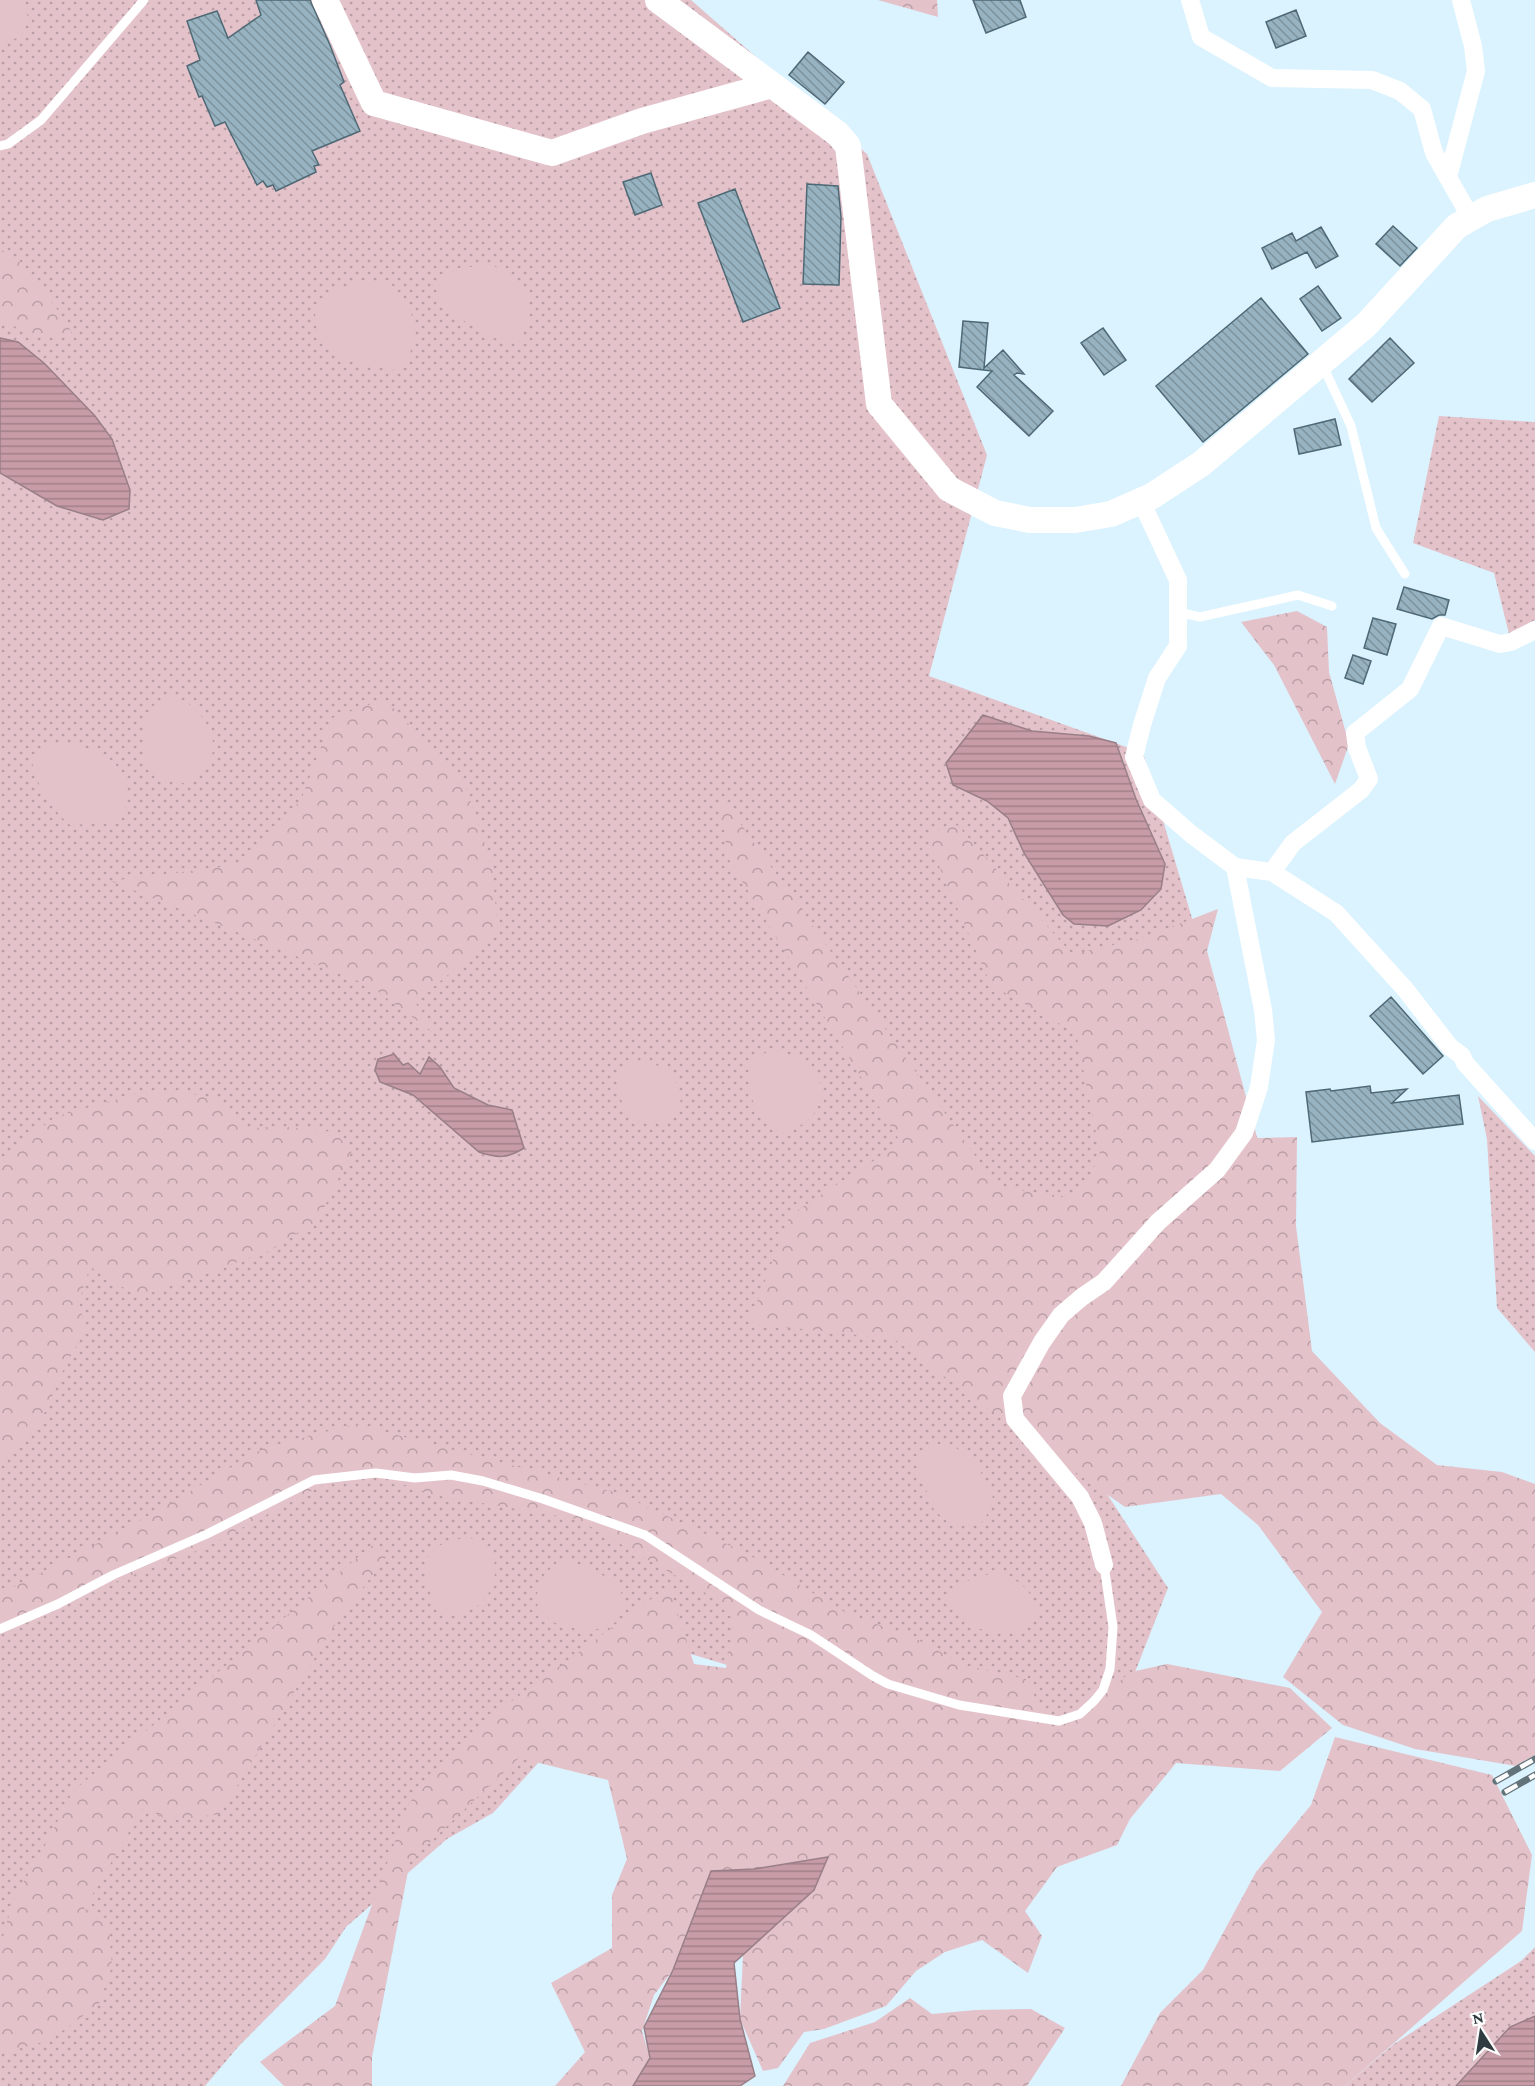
<svg xmlns="http://www.w3.org/2000/svg" width="1535" height="2086" viewBox="0 0 1535 2086" font-family="'Crimson Pro',serif">
<style>
.grass{fill:url(#grass-dots)}
.forest{fill:url(#forest-crowns)}
.garden{fill:#e4c2ca}
.water{fill:url(#water-rules);stroke:#997f87;stroke-width:1.5}
.building{fill:url(#building-back-hatch);stroke:#4e6975;stroke-width:1.5}
.lines{fill:none;stroke-linecap:round;stroke-linejoin:round}
.lane{stroke:#fff;stroke-width:9}
.street{stroke:#fff;stroke-width:18}
.secondary{stroke:#fff;stroke-width:26}
.rail-casing{stroke:#63737a;stroke-width:7}
.rail{stroke:#fcfcfc;stroke-width:4.5;stroke-dasharray:14;stroke-linecap:butt}
</style>
<defs>
<pattern id="grass-dots" width="8" height="8" patternUnits="userSpaceOnUse" patternTransform="scale(1.5)"><rect width="8" height="8" fill="#e4c2ca"/><path d="M2 2h.1M6 6h.1" fill="none" stroke="#b99fa5" stroke-width="1.8" stroke-linecap="round"/></pattern>
<pattern id="forest-crowns" width="20" height="18" patternUnits="userSpaceOnUse" patternTransform="scale(1.5)"><rect width="20" height="18" fill="#e4c2ca"/><path d="M2 6a3 3 0 1 1 6 0M12 15a3 3 0 1 1 6 0" fill="none" stroke="#b99fa5"/></pattern>
<pattern id="water-rules" width="6" height="5" patternUnits="userSpaceOnUse" patternTransform="scale(1.5)"><rect width="6" height="5" fill="#c79ca6"/><path d="M0 2.5h6" fill="none" stroke="#a28089"/></pattern>
<pattern id="building-back-hatch" width="6" height="6" patternUnits="userSpaceOnUse" patternTransform="scale(1.5)"><rect width="6" height="6" fill="#97b3c1"/><path d="M-1 5l2 2M0 0l6 6M5-1l2 2" fill="none" stroke="#7c939e"/></pattern>
</defs>
<rect width="100%" height="100%" fill="#dbf3ff"/>
<path class="grass" d="M0,0H691L867,154L987,455L929,676L1143,753L1262,1154L1061,1423L1168,1588L1108,1741L928,1726L648,1641L493,1813L447,1839L346,1927L325,1959L238,2047L205,2086H0Z
M1439,416L1535,422V620L1509,634L1494,573L1413,543Z
M1478,1096L1535,1156V1352L1497,1308L1487,1139Z
M1535,1947V2086H1345L1394,2044L1521,1961Z"/>
<path class="forest" d="M878,0H937L938,17Z
M0,249L16,258L57,309L74,336L32,335L0,319Z
M1297,611L1327,627L1329,672L1349,744L1335,784L1274,665L1241,622Z
M385,699L464,782L492,865L498,934L415,1002L434,1033L370,986L111,881L237,865L301,800L332,718Z
M719,793L997,1187L1063,1196L1085,1189L1100,1153L1076,1033L991,985L925,834L957,825L1072,954L1140,939L1218,909L1207,951L1257,1138L1297,1137L1296,1226L1312,1351L1380,1423L1437,1465L1502,1472L1535,1484V1755L1516,1766L1415,1749L1343,1725L1283,1677L1322,1612L1258,1525L1221,1494L1125,1507L1038,1446L894,1339L749,1323L790,1215L901,1143L728,858Z
M190,1093L220,1101L247,1129L277,1126L334,1132L352,1151L318,1220L269,1251L139,1297L90,1267L79,1301L85,1330L57,1382L42,1419L0,1461V1160L55,1117L135,1094Z
M355,1424L618,1493L746,1553L848,1614L913,1637L964,1665L1026,1679L1054,1734L1131,1672L1167,1664L1290,1688L1332,1728L1280,1771L1176,1763L1130,1819L1117,1845L1057,1867L1025,1911L1042,1936L1028,1973L982,1940L945,1952L916,1971L886,2006L824,2029L804,2032L778,2068L763,2071L740,2019L743,1955L769,1930L770,1868L712,1871L673,1970L654,1995L642,2031L650,2058L642,2086H555L585,2052L551,1983L612,1948V1895L627,1859L608,1780L519,1758L410,1861L372,2057V2086H284L260,2062L335,2006L409,1803L493,1715L669,1586L694,1664L726,1668L735,1615L704,1592L577,1519L434,1495L355,1468L204,1548L0,1626V1594L131,1526L264,1448Z
M374,1544L387,1556L336,1623L220,1814L168,1821L144,1806L84,1909L108,1919L112,1966L99,2004L50,2040L0,2054V1947L14,1898L40,1855L73,1791Z
M1335,1737L1492,1775L1532,1855L1522,1931L1345,2086H1121L1160,2013L1203,1970L1256,1872L1311,1805Z
M910,1998L932,2014L976,2010L1031,2009L1065,2028L1027,2086H783L810,2043L875,2022Z"/>
<path class="garden" d="M0,0H24L28,19L21,37L0,43Z
M493,265C502,272 513,277 521,285C534,298 527,325 521,340L504,343L457,317L437,295L441,278L459,268Z
M387,280L406,300L414,322V339L409,357L394,370C370,366 348,364 328,349C320,344 318,334 316,325C308,287 361,282 387,280Z
M174,697C186,700 193,706 201,716C221,740 216,768 188,784C178,782 165,781 156,776C140,765 139,720 153,706C159,701 166,699 174,697Z
M54,744L77,745L101,753L115,763L126,783L124,812L109,823L70,825C51,808 37,787 32,762L43,750Z
M770,1051C782,1051 790,1054 801,1060C831,1079 827,1112 796,1128C791,1131 784,1132 778,1133L756,1114L750,1089V1067L755,1057Z
M629,1063C637,1063 645,1062 653,1064C669,1068 686,1089 679,1107C671,1125 644,1128 631,1115C625,1108 621,1099 616,1091L621,1070Z
M942,1443L952,1445L975,1462L991,1490L993,1499L988,1513L983,1521L972,1526L951,1525L934,1510L916,1464L920,1452Z
M469,1537C475,1541 483,1545 488,1550C503,1565 492,1599 475,1607C465,1612 453,1613 443,1615C435,1604 429,1594 427,1580C420,1549 441,1542 469,1537Z
M560,1560L580,1565L615,1581L626,1602L616,1622L589,1632L555,1623L538,1610C535,1582 540,1578 560,1560Z
M996,1572C1020,1580 1033,1590 1038,1615L1023,1633C980,1631 976,1634 947,1601L964,1582Z"/>
<path class="water" d="M0,338L18,342L44,363L95,416L112,439L130,490L129,509L103,520L57,506L0,473Z
M983,715L1032,731L1089,736L1116,743L1136,799L1165,864L1161,889L1141,910L1108,926L1074,924L1063,915L1024,853L1008,818L987,801L953,785L946,763Z
M394,1054L403,1065L408,1063L420,1074L429,1057L440,1067L454,1088L488,1105L512,1110L524,1148C507,1159 497,1158 479,1152L413,1095L380,1082L375,1070L378,1059Z
M828,1857L814,1890L734,1963L740,2019L755,2076L740,2086H633L650,2058L644,2027L673,1970L711,1871L754,1869Z
M1535,2016V2086H1456L1510,2027Z"/>
<path class="building" d="M256,0H310L330,45L344,82L340,85L360,131L312,151L319,165L314,166L316,172L276,191L273,185L267,187L263,181L257,185L225,122L215,126L202,96L199,97L187,66L200,60L187,21L217,11L228,38L261,15Z
M973,0H1020L1026,17L986,33Z
M1296,10L1306,36L1276,48L1266,22Z
M808,52L844,82L825,104L789,75Z
M651,173L662,205L635,215L623,182Z
M807,184L838,186L841,217L839,285L803,284Z
M735,189L780,308L743,322L698,203Z
M1393,226L1417,248L1400,266L1376,244Z
M1321,227L1338,256L1316,268L1307,252L1272,269L1262,248L1292,233L1296,241Z
M1318,286L1341,318L1322,331L1300,299Z
M1261,298L1308,354L1203,442L1156,386Z
M963,321L988,323L984,368L1003,350L1024,374L1017,373L1014,375L1053,411L1029,436L977,387L992,371L959,367Z
M1103,328L1126,360L1104,375L1081,343Z
M1390,338L1414,363L1372,402L1349,379Z
M1335,419L1341,445L1299,454L1294,429Z
M1404,587L1449,600L1445,615H1439L1432,619L1397,609Z
M1373,618L1396,624L1387,655L1364,648Z
M1353,655L1371,661L1363,684L1345,678Z
M1391,997L1443,1056L1423,1074L1370,1016Z
M1370,1086L1371,1093L1407,1089L1392,1103L1459,1095L1463,1124L1312,1142L1306,1092L1330,1089L1331,1091Z"/>
<g class="lines">
<path class="lane" d="M0,146L8,144L41,120L144,0
M1322,364L1351,426L1376,528L1405,574
M1178,612L1200,617L1298,595L1332,606
M0,1629L58,1604L113,1575L207,1534L314,1480L376,1473L415,1478L451,1475L483,1481L543,1499L645,1535L759,1610L811,1635L873,1676L888,1684L959,1705L1059,1721L1080,1714L1094,1701L1103,1690L1110,1669L1113,1627L1104,1565"/>
<path class="street" d="M1190,0L1201,37L1272,78L1372,80L1400,91L1422,109L1434,153L1471,218
M1448,177L1476,71L1473,46L1461,0
M1141,501L1178,580V646L1157,678L1142,725L1134,757L1152,800L1191,834L1235,867L1272,872L1336,913L1405,989L1450,1047L1462,1056L1465,1063L1535,1141
M1272,872L1293,843L1361,790L1369,779L1357,748L1355,733L1410,689L1441,626L1500,644L1511,642L1535,630
M1104,1565L1093,1523L1080,1497L1015,1419L1012,1396L1042,1342L1061,1315L1082,1297L1104,1282L1158,1222L1217,1170L1244,1133L1259,1087L1266,1040L1263,1010L1235,867"/>
<path class="secondary" d="M325,0L374,103L552,153L642,121L772,85
M658,0L838,134L848,146L879,404L949,489L995,513L1030,520H1075L1111,514L1152,496L1201,464L1366,325L1457,226L1487,209L1535,195"/>
<defs>
<path id="rail" d="M1496,1781L1535,1759
M1505,1792L1535,1775"/>
</defs>
<use href="#rail" class="rail-casing"/>
<use href="#rail" class="rail"/>
</g>
<g transform="translate(1481 2032) rotate(348)" stroke="#fcfcfc" stroke-width="4.5" paint-order="stroke">
<path d="M0-4.5L10 22L0 15L-10 22Z" fill="#2f3b40"/>
<text y="-9" font-size="16" font-weight="bold" text-anchor="middle" fill="#2f3b40">N</text>
</g>
</svg>
